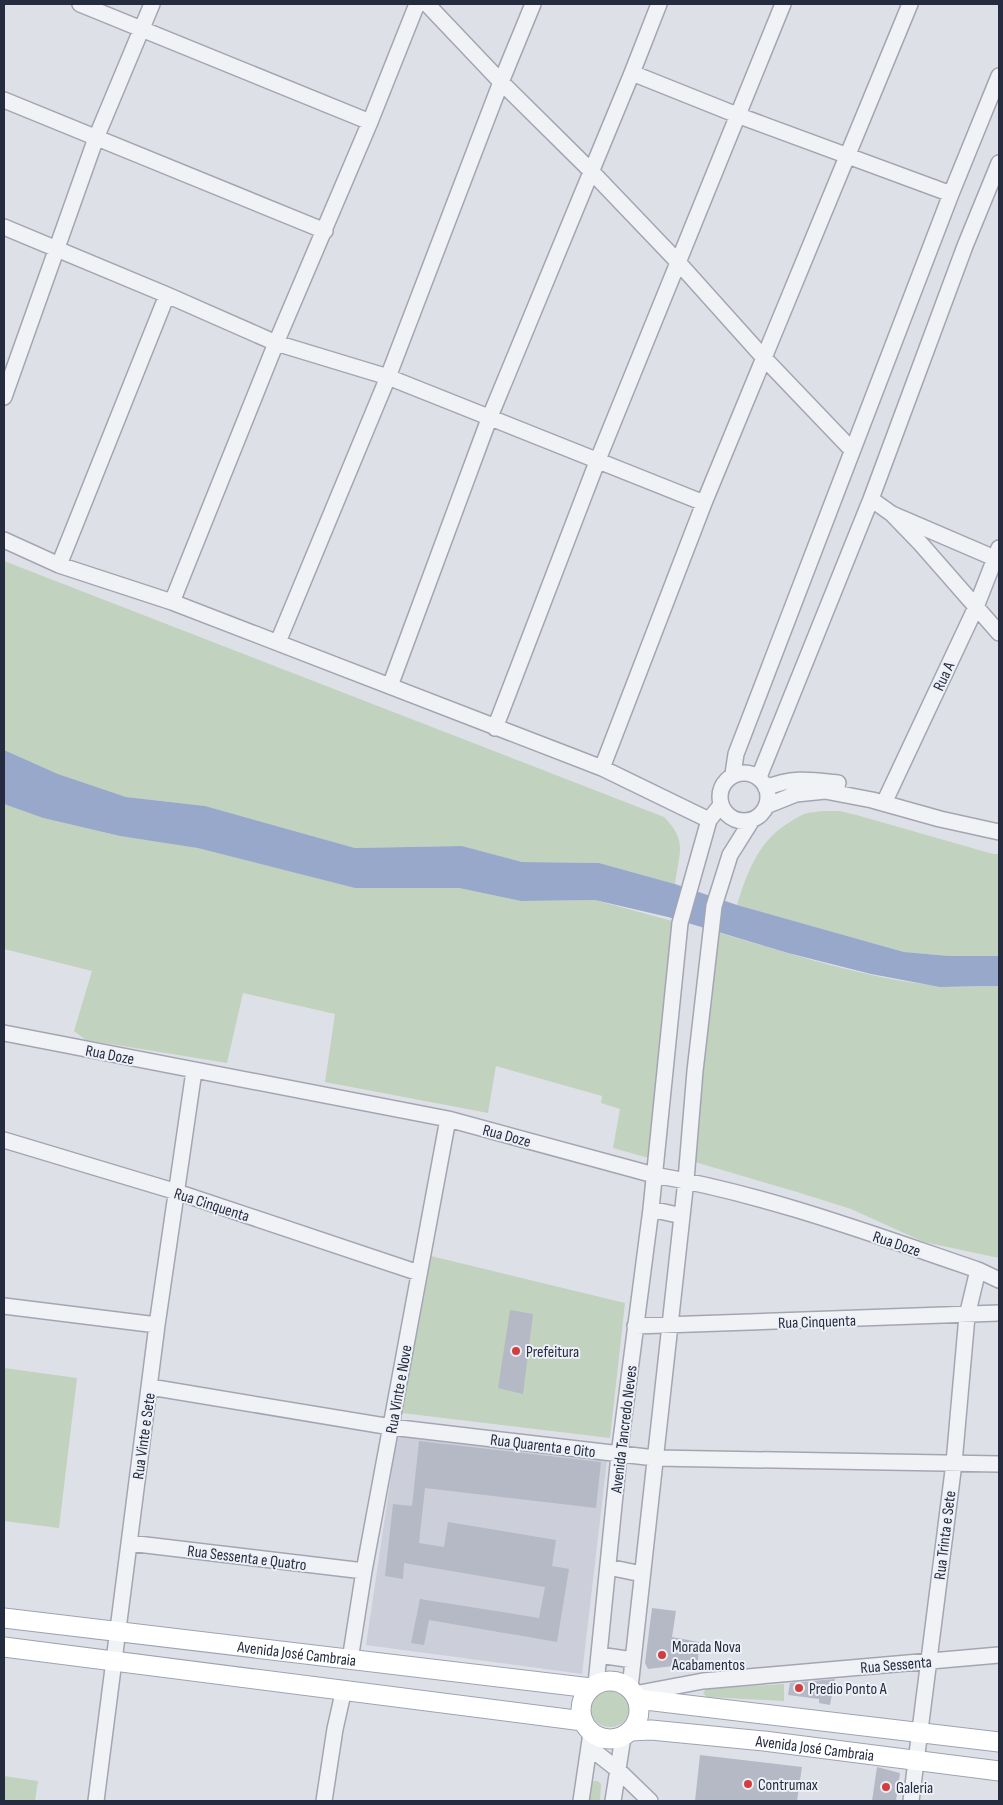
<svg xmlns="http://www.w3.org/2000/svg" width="1003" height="1805" viewBox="0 0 1003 1805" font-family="'Sofia Sans Condensed',sans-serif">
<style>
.built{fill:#cccfda}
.green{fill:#c1d2be}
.water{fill:#97a8ca}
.building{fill:#b5b9c5}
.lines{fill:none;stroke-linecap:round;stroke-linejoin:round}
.minor-casing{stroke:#a3a6b2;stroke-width:18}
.major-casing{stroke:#9da3b4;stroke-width:21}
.minor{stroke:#f1f2f6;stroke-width:15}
.major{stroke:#fff;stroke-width:19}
.poi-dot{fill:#d33d3e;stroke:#edf0f6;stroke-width:2}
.labels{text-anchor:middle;stroke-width:4;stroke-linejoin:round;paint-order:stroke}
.street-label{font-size:16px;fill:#262c3f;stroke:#edf0f6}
.poi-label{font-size:16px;fill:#262c3f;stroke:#edf0f6;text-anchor:start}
</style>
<rect width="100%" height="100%" fill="#dee0e8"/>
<path class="built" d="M397,1435L607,1461L582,1674L366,1645Z"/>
<path class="green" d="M4,561L664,817C688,841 679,853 675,884L599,863L522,862L462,846L355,848L205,806L126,797L58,774L4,750Z
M4,804L43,818L120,836L198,847L355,888H459L521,901L595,900L680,923L656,1160L613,1148L620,1109L601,1103L602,1096L496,1066L488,1113L325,1082L335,1014L243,993L227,1063L86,1040L74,1031L92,971L4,949Z
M823,811H840L860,816L993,854H999V956H949L904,952L737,905C747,872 759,840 790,822C795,819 799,816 804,814C810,812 817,812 823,811Z
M716,932C789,953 863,978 938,986C958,989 979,986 999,986V1258L924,1242L851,1209L797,1192L688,1160Z
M431,1256L625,1303L610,1438L402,1413Z
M4,1368L77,1378L59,1528L4,1521Z
M784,1684V1701L707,1697L703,1693L706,1689Z
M590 1707a20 20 0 1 1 40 0a20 20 0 1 1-40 0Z
M4,1776L38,1781L35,1801H4Z
M594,1781H598L601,1784L600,1801H587L590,1783Z"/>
<path class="water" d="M4,750L58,774L126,797L205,806L355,848L462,846L522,862L599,863L675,884L737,905L904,952L949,956H999V986L940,987L871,974L788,953L668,917L595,900L521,901L459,888H355L198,848L120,836L43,818L4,804Z"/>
<path class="building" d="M510,1310L533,1314L523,1394L498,1388Z
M419,1441L601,1462L596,1508L425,1488L419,1543L444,1547L448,1522L556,1540L552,1566L569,1569L557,1642L429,1620L424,1645L411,1643L420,1599L539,1618L545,1587L404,1563L403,1579L385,1576L393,1504L412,1506Z
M652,1608L676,1611L672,1637L699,1642L698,1663L648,1669L645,1663Z
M835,1679L830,1705L819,1703V1699L788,1695L790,1683Z
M700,1755L802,1767L797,1801H695Z
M877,1767L900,1773L896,1801H872Z"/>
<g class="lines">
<defs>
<path id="minor" d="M80,4L370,122
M427,4L501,82L591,171L677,261L764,358L852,450
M632,73L737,115L951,194
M4,100L325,231
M4,227L167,295L276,343L388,377L704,503
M4,397L96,138L152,4
M871,499L892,514L999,560
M892,514L921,544L999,633
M4,540L59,565L172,602L602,768L709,820
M59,565L167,295
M172,602L276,343L370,122L417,4
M278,642L388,377L501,82L533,4
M390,686L489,419L632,73L659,4
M495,728L597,462L783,4
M602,768L704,503L910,4
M720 797a24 24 0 1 1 48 0a24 24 0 1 1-48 0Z
M733,774L736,754L951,194L999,76
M759,777L871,499L965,246L999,163
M766,788C792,777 810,780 838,783
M884,803L976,607L999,548
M766,806L796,794L825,791L872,800L940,819L999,832
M4,1033L448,1119L654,1175C765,1194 872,1234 978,1270L999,1280
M4,1140L177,1192L419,1273
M651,1209L682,1216
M4,1306L157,1325
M635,1326L999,1313
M150,1387L391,1427L655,1458L999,1464
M129,1543L364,1571
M608,1567L642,1574
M599,1655L633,1660
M350,1660L364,1571L448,1119
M596,1684L619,1455L651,1209L680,923L709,820L721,805
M630,1688L686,1180L695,1071L714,906L730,855L752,820
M634,1694L703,1681L999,1655
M589,1747L618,1770L650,1801
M96,1801L157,1325L194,1071
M324,1801L335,1729L344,1689
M581,1801L591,1733
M613,1801L623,1737
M911,1801L954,1463L967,1316L978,1270"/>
<g id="major">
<path id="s1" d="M4,1618L591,1688"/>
<path d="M4,1647L583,1721"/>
<circle cx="610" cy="1710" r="29"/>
<path d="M637,1699L999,1742"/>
<path id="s2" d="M630,1731L651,1730L764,1741L999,1771"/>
</g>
</defs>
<use href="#minor" class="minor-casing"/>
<use href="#major" class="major-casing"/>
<use href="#minor" class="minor"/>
<use href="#major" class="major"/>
</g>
<g class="poi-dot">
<circle cx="516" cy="1351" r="5"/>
<circle cx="662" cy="1655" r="5"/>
<circle cx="799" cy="1688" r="5"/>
<circle cx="748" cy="1784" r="5"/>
<circle cx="886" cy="1787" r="5"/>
</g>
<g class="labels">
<g class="street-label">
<text transform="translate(943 676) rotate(-65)" y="6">Rua A</text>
<text transform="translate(110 1054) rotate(11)" y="6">Rua Doze</text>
<text transform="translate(507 1135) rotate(15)" y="6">Rua Doze</text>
<text transform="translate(212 1204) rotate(18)" y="6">Rua Cinquenta</text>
<text transform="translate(897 1243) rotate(19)" y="6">Rua Doze</text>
<text transform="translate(817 1321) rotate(-2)" y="6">Rua Cinquenta</text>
<text transform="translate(398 1389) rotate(-80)" y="6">Rua Vinte e Nove</text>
<text transform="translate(623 1429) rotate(-83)" y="6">Avenida Tancredo Neves</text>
<text transform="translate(143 1436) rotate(-82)" y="6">Rua Vinte e Sete</text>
<text transform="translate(543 1445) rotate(7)" y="6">Rua Quarenta e Oito</text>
<text transform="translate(944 1535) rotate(-83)" y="6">Rua Trinta e Sete</text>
<text transform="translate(247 1557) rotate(7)" y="6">Rua Sessenta e Quatro</text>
<text dy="6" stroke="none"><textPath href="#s1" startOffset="295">Avenida José Cambraia</textPath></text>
<text transform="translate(896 1664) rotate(-5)" y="6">Rua Sessenta</text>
<text dy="6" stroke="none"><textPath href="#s2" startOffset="186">Avenida José Cambraia</textPath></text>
</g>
<g class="poi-label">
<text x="526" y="1357">Prefeitura</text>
<text x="672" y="1652">Morada Nova<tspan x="672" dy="18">Acabamentos</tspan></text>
<text x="809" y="1694">Predio Ponto A</text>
<text x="758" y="1790">Contrumax</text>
<text x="896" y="1793">Galeria</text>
</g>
</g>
<rect width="1003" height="1805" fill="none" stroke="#262c3f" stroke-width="10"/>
</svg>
